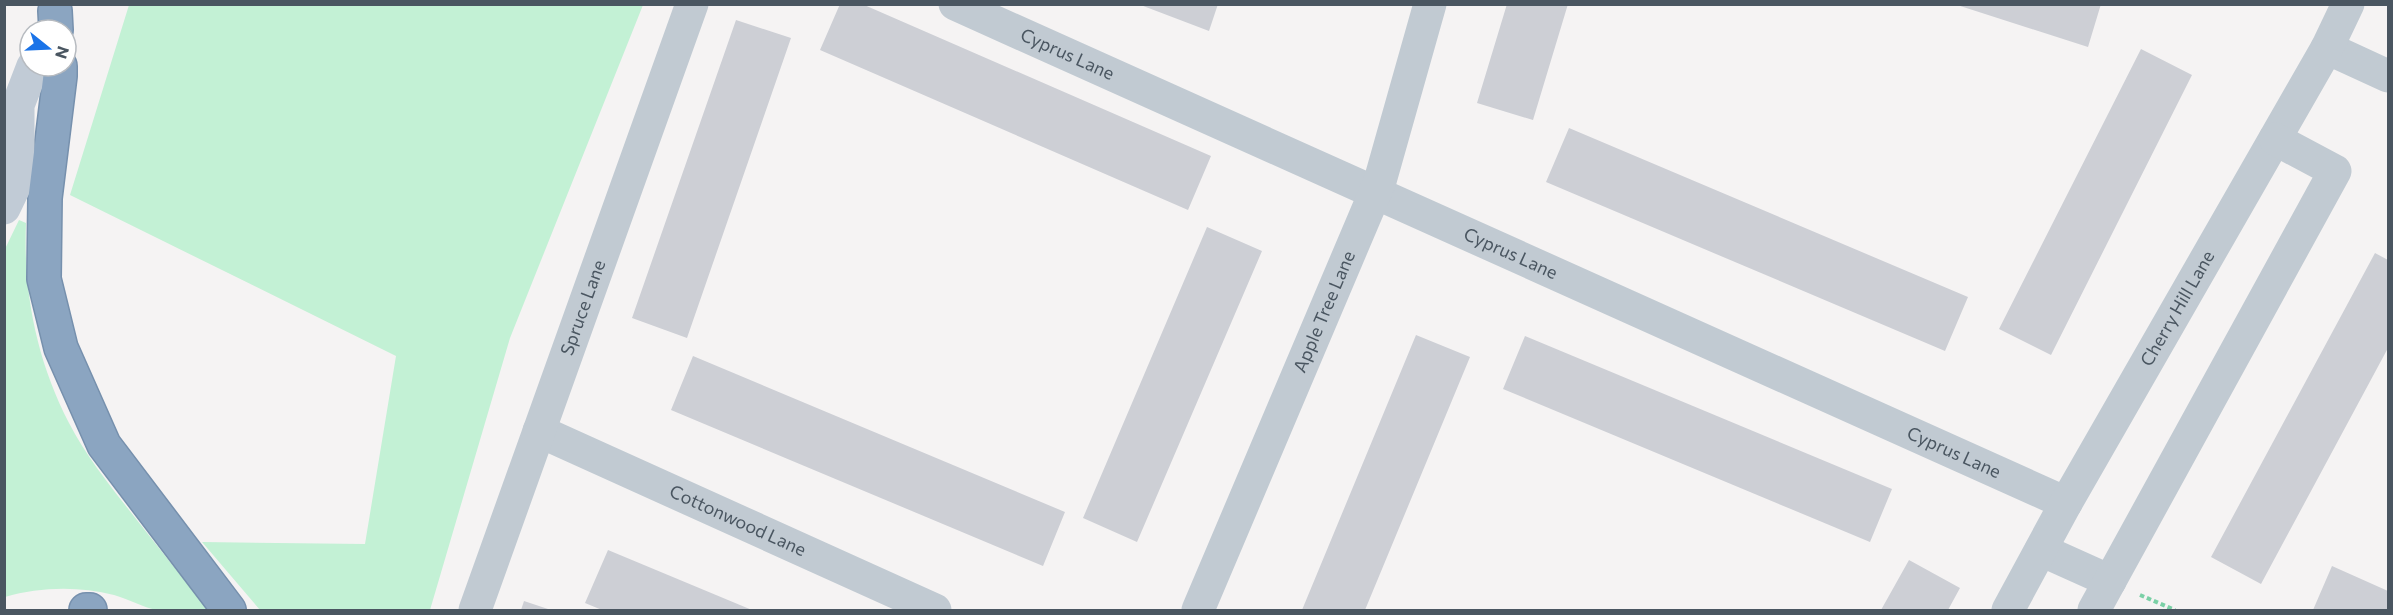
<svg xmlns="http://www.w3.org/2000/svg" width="2393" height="615" viewBox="0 0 2393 615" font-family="Commissioner,sans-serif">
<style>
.green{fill:#c3f1d5}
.building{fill:#cdcfd5}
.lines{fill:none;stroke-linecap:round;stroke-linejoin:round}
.highway-casing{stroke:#7690ad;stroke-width:36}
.path{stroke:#7ad0a6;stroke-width:4;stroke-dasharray:4.5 3;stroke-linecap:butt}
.street{stroke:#c1cad2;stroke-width:33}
.secondary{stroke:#c1cbd6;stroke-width:33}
.highway{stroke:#8ba5c1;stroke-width:33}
.labels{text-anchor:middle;stroke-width:6;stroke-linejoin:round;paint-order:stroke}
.street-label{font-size:18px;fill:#4a5661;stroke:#fff}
</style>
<rect width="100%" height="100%" fill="#f5f3f3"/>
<path class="green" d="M129,5H643L510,338L430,610H260L202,542L365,544L396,356L70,195Z
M19,220L26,223C23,293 37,361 69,423C85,454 107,482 129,510C155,543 182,577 208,610C192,611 173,613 157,610C145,608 128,599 114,595C78,586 40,587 5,597L4,251Z"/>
<path class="building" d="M840,4H862L1211,156L1188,210L820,50Z
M1138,4H1218L1209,31Z
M1507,4H1568L1533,120L1477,103Z
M1954,4H2101L2088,47Z
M736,20L791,38L687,338L632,318Z
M2141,49L2192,75L2051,355L1999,329Z
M1569,128L1968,297L1945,351L1546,182Z
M1207,227L1262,251L1137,542L1083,518Z
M2375,253L2388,260V348L2261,584L2211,557Z
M1416,335L1470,357L1365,610H1302Z
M1525,336L1892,489L1870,542L1503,389Z
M693,356L1065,512L1043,566L671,410Z
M608,550L752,610H602L585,603Z
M1909,560L1960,588L1948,610H1881Z
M2332,566L2388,591V610H2313Z
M524,601L551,610H521Z"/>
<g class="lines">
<defs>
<path id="highway" d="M55,11L56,30
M60,66V76L45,198L44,279L61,348L104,445L229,610
M86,610H90"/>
</defs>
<use href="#highway" class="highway-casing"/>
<path class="path" d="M2140,595L2175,610"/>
<g class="street">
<path id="s1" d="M955,4L2066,503"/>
<path d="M2327,48L2388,76"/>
<path id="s2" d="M539,431L935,610"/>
<path d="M2041,550L2110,581"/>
<path id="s3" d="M475,610L692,4"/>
<path id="s4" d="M1198,610L1380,181L1430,4"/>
<path id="s5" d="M2008,610L2066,503L2327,48L2348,4"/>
<path d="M2094,610L2335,171L2275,139"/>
</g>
<path class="secondary" d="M4,208L18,179V105L33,66"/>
<use href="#highway" class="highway"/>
</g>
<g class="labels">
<g class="street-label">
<text dy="6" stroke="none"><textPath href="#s1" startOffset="123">Cyprus Lane</textPath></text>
<text dy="6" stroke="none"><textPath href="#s1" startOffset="609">Cyprus Lane</textPath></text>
<text dy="6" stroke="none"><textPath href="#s5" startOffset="346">Cherry Hill Lane</textPath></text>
<text dy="6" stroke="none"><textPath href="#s3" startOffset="321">Spruce Lane</textPath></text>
<text dy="6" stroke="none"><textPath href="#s4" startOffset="324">Apple Tree Lane</textPath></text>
<text dy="6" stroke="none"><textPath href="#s1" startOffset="1095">Cyprus Lane</textPath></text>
<text dy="6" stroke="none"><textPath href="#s2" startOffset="218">Cottonwood Lane</textPath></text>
</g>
</g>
<rect width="2393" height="615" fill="none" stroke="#4a5661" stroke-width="12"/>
<g transform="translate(48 48) rotate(108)"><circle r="28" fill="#ffffff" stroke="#b7bbc0" stroke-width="1.5"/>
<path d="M0-4.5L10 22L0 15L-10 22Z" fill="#1a73e8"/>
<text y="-9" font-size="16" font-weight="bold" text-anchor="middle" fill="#4a5661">N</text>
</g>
</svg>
